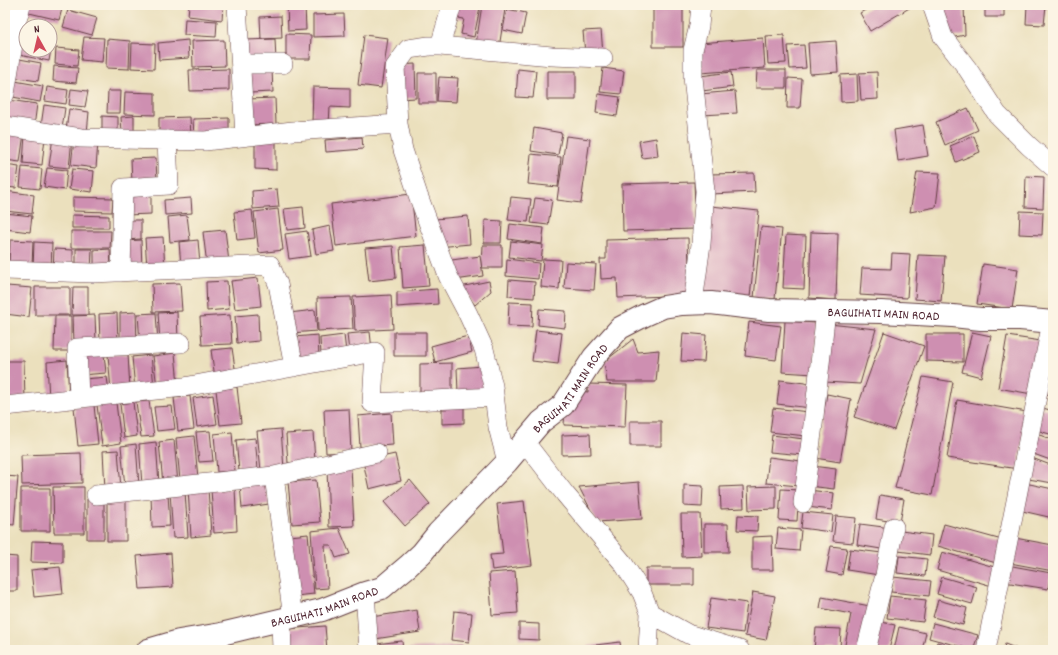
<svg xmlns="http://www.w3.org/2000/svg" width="1058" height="655" viewBox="0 0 1058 655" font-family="Dekko,sans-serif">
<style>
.building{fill:#ce8fb1}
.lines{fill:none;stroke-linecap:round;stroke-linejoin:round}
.street-casing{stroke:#623c41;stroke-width:20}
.secondary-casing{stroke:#623c41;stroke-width:24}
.street{stroke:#fff;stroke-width:19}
.secondary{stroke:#fff;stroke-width:22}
.labels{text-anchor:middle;stroke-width:4;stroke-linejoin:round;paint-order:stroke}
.street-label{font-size:13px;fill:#4a1f2b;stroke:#fcf5e5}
</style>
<rect width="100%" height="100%" fill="#fcf5e5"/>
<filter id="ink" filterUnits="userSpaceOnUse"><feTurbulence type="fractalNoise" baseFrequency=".025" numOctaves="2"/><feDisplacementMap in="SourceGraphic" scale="8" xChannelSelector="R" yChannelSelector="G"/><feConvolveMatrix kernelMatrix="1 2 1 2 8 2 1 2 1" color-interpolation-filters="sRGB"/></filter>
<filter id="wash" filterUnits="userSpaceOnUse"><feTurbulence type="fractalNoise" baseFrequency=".012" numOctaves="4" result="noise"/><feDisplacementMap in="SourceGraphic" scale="16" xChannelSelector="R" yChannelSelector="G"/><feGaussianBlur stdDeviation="0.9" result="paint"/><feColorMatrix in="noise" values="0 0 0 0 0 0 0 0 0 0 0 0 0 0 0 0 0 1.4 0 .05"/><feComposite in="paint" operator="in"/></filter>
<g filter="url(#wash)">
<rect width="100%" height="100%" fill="#ebe0bd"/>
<g id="blocks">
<path class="building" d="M26,5H63L59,20L25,12Z
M189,5H223L222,20L188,16Z
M287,5H305L306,30L288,31Z
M456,5H470L480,7L474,37L461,34L464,19L453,17Z
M482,5L505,9L499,48L476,44Z
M874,5H909L911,7L870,31L860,13Z
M938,5H964L965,35L950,38Z
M985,5H1004V17H985Z
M1027,5H1046L1044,25L1026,24Z
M653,6H683V47H653Z
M5,9L15,10L12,29L5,28Z
M507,9L526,13L522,34L503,30Z
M68,10L97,18L92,35L63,27Z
M344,14L345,36L313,37V15Z
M281,16L282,38L261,39L260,17Z
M185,19L217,21L216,37L184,35Z
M601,30L603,53L585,54L583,31Z
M286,34L311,35L310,59H286Z
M364,35L388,38L381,88L358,85Z
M784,35L786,63L768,64L766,36Z
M18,36L26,38V50H50V42L52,43L49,61L14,54Z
M84,37L104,38L102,62L81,60Z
M763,38L765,68L701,73L699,43Z
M107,39L130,41L129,69L106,68Z
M275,39L276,61L246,63L245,40Z
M188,40L189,58L159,60L158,43Z
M224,40L225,66L193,67L192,41Z
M836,41L838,72L810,74L808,43Z
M132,43L155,44L154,69L131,68Z
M804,45L806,68L790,69L788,46Z
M56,48L79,50L77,66L55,64Z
M14,58L41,63L38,81L11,77Z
M415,64L416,98L399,99L397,65Z
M54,66L78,68L76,83L53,81Z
M603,68L624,71L621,94L600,92Z
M229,69V90L190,91L189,70Z
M518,69L536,71L533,98L516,97Z
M272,70L273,92L250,93L249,71Z
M757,70H786V88H756Z
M547,71H576V100H547Z
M731,72L733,87L702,91L700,76Z
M877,72L878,99L861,100L859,73Z
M418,73H436V103H418Z
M857,74L858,101L841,102L840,75Z
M439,77L458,78L456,102L437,101Z
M788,78L802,79L800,108H787Z
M9,80L43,86L40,102L7,96Z
M47,87L68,90L66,104L45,101Z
M313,87L350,88V108L330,107L329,124L312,123Z
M71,89L88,91L85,107L69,105Z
M108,91H121L120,113H107Z
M735,91L737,113L702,115L700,94Z
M125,92L155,93V115L124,114Z
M598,94L620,97L617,116L596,113Z
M275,98L276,124L247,125V99Z
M8,100L37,104L34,127L5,123Z
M44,105L65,108L62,129L41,126Z
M968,108L978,130L945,145L936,122Z
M69,109L89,112L87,133L66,130Z
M102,116L118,117V135H102Z
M134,116V134H122L121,117Z
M190,117L191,137L159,138V118Z
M229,118V137H194L193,119Z
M923,125L928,156L898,161L894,130Z
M534,128L562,133L558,155L531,151Z
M5,131L24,133L20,162L5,160Z
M25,135L45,137L42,165L23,163Z
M566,136L590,139L581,203L557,200Z
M974,136L980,152L956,162L950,146Z
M53,137L72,139L69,168L49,166Z
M362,137L363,149L326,152L325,140Z
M656,138L658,156L642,158L639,141Z
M255,139H276V170L255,169Z
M74,140L98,142L96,168L71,165Z
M531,154L561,157L558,187L528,184Z
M156,158L157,182L132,183L131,159Z
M5,165L19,167L16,188L5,187Z
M22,167L42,169L40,189L20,187Z
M47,168L67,170L65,190L44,187Z
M72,169L94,171L92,192L69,189Z
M917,172L940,173L936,207L910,212Z
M754,173L755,192L710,194L709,174Z
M1026,176L1044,177L1043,208L1025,207Z
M694,182L696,229L623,231L622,184Z
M277,189L279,207L253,209L252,191Z
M5,191L34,195L32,214L5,211Z
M151,193V214L126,215V194Z
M411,194L416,236L336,246L331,204Z
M73,197L113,198L112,212L73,211Z
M511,197L531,199L528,222L508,220Z
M191,198L192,213L165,215L164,200Z
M535,198L552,200L548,225L531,223Z
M711,206L759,211L750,297L702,292Z
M303,207L305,228L287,230L284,209Z
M278,209L283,250L259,253L254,212Z
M252,210L255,238L237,240L234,212Z
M1020,211L1043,212L1042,235L1019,234Z
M5,213L32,216L30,232L5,229Z
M72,215L109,216V228H72Z
M187,215L190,240L170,242L168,217Z
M468,216L470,244L438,247L435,219Z
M124,220H141V239L124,240Z
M485,220L502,221L501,243H484Z
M510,224L544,228L542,244L508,239Z
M330,226L334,251L316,254L312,230Z
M761,227L782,229L775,299L754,298Z
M225,230L229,262L207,265L203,232Z
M71,231H111L110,248H71Z
M307,231L311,256L289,259L285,234Z
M811,232L838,233L836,300L809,298Z
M786,235L806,236L804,289L783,288Z
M163,237L165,268L147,269L145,238Z
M688,238L690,295L618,298L617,278L601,279L600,259H606V240Z
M10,240L33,241L32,267H9Z
M141,240L142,269H125L124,241Z
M198,240L200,265L181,266L179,242Z
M511,241L543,245L541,261L509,257Z
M34,242L52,243L51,270H33Z
M425,245L429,286L403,288L400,247Z
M483,245H502V268H482Z
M393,246L396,278L369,281L365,248Z
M54,249L73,250V271L53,270Z
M76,249H92L91,271L76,270Z
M110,249L111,268L94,269V250Z
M892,253L910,254L907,298L860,295L862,268L891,269Z
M918,255L945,256L941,301L915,299Z
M480,256L483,276L455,280L452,260Z
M507,259L539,263L538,279L506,276Z
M543,259L561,260L559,289L541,287Z
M566,262L596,264L594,290L564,288Z
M983,264L1018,269L1012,309L977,304Z
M258,278L261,306L235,309L231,281Z
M509,280L535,282L534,298L508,296Z
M227,281L229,309L207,311L206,282Z
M489,281L491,291L475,305L460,287Z
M180,283L182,311L153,312L152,284Z
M7,286L32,288L29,317L5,314V301Z
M35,287H70V315H35Z
M73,287H88V315H72Z
M437,289L438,304L397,307V292Z
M391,295L393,329L355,331L353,297Z
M351,297L353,329L318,331L317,298Z
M509,302L533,303L532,327L508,326Z
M539,309L566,311L565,328L538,325Z
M315,310L317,331L291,333L289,313Z
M136,312L137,344L120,345V313Z
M177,312L178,341H160L158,313Z
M117,313L118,343H100L99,314Z
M156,313L158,343L140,344L138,314Z
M258,314L259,341L237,343L235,316Z
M95,315L96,342L74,343L73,316Z
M230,315L232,344L202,345L200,317Z
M55,316H71V351H54Z
M785,321L817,323L814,374L782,372Z
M749,322L781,326L776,360L745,356Z
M829,324L876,329L860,384L825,382Z
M536,330L562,333L558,364L532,361Z
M370,332L372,350L349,352L347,334Z
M394,332H426V356H394Z
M884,332L924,346L894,430L854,417Z
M972,332L991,336L981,377L962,372Z
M683,333L706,335L704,362L681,361Z
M926,334H963V362L926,361Z
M318,335L319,359L296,361L294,337Z
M344,335L346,352L321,355L320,338Z
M468,336L472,352L435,362L431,346Z
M1007,336L1041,341L1032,394L998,388Z
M633,339L638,352L659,350L656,382H607L604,362Z
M232,348L236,375L215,378L211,350Z
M175,353L178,384L157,387L153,356Z
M104,354L106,373L81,375L80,356Z
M128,354L130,390L111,391L108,355Z
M151,355L154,387L135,389L132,357Z
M67,360L69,397L49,399L47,362Z
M1053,360V396L1046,394Z
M5,361H24L25,401L5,402Z
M452,363V394L420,395V364Z
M483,366L484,392L458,393L457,368Z
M107,377L109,391L86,393L84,379Z
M923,377L953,382L932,495L895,488Z
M780,380L813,384L811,408L777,404Z
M588,384L627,385L625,427L564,425L565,410L581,391L588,392Z
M237,387L241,423L220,425L216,390Z
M827,394L851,399L840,462L815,458Z
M213,395L217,424L197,427L193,398Z
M190,396L194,429L178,431L174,398Z
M957,400L1027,412L1018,469L947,458Z
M149,401L154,436L141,437L136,402Z
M133,402L137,436L124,438L120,404Z
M116,403L121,443L102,446L97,405Z
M94,405L98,444L78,446L74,407Z
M442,405H464V423L442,424Z
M172,406L175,429L157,431L154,407Z
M773,408L809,412L806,436L770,432Z
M1043,408L1053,411V435L1036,430Z
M349,409L351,452L326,453L324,410Z
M391,413L393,445L360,447L358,416Z
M630,421H661V446H630Z
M281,429L284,469L261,471L257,431Z
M210,431L213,461L199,462L196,432Z
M232,432L235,471L217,472L214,434Z
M313,432L315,461L288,463L286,434Z
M590,434L591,454L562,455V435Z
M1037,434L1053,440V461L1031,453Z
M772,435L804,439L803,455L770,452Z
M194,436L198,478L180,480L176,438Z
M255,438L258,469L239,471L236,440Z
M174,440L178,483L163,484L159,442Z
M156,442L159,484L142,485L139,444Z
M136,444L139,486L125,487L121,446Z
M118,450L121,489L105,490L103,451Z
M81,453L82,483L22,485L21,455Z
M395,454L401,481L369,489L363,461Z
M769,457L801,461L799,486L766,483Z
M1032,458L1053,466V483L1028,479Z
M812,466L836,469L834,489L809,486Z
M351,467L354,526L329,527L327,468Z
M5,476L18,477L14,525L5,524Z
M316,480L320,522L292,524L288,482Z
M410,480L430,504L405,526L384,502Z
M266,482L269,504L242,508L240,485Z
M639,482L642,519L597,522L579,487Z
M1025,483L1053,489V518L1018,510Z
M684,485L703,486L702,507L684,506Z
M743,486L744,508L721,509L720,487Z
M776,486V509L749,510L748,487Z
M53,487H84V533H54Z
M21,488H50V531H21Z
M208,488L211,535L191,537L188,489Z
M235,488L237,531L214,533L211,490Z
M781,489L799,490L797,521L779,520Z
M808,490L834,493L832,510L807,507Z
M185,491L188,537L173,538L170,492Z
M151,494H168L170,526L152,527Z
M880,495L904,499L900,523L876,519Z
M107,497H126V541H107Z
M87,499H104V539H87Z
M524,501L532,565L492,570L490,555L503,554L497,504Z
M803,512L833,515L831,532L801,528Z
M681,514H700L702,556L682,557Z
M738,515L758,516L757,531L737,530Z
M836,516L856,518L853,543L833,541Z
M704,524H728L729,552H704Z
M860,524L891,528L887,550L857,545Z
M944,524L1002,540L996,563L938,546Z
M339,528L350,554L336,558L331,545H325L328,588L315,589L311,531Z
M778,528L801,530L799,551L776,549Z
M901,531L932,535L930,555L898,551Z
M308,534L314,594L296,596L290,536Z
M772,536L773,570H752V537Z
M1015,538L1053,545V571L1010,563Z
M32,541L63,542V563L31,562Z
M831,546L847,548L842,575L826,572Z
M850,549L882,553L879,575L847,570Z
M942,552L998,568L992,586L937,570Z
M171,553L173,587L140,589L137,556Z
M5,556L17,557V591H5Z
M899,556L927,559L925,576L897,573Z
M1007,565L1051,573L1048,589L1004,582Z
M60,567L63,594L34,597L31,570Z
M646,568H694V585H646Z
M515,571L518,613L492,615L489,573Z
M893,577L931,581L929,596L891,592Z
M942,577L977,587L972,604L937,594Z
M753,592L775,596L766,640L745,636Z
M890,596L926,600L923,622L887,618Z
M822,597L870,606L862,650H844L851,614L820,608Z
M711,598L747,603L743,633L706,628Z
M938,600L967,608L963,625L933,617Z
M417,610L420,632L375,639L371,617Z
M454,611L472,613L469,642L451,640Z
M877,621L895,625L889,650H869Z
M519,623L539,624V640L519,639Z
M933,623L978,635L973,650L929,638Z
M325,626L327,650H287L285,629Z
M899,627L926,633L922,650H894Z
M816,628L841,629L840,650H814Z
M402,641L403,650H376L375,644Z
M620,642L621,650H587V646Z
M937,642L961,650H934Z
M1005,644L1020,650H1003Z
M463,646V650H410L409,648Z
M272,647V650H236V649Z"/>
</g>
</g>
<g filter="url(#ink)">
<use href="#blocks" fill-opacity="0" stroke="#623c41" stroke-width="1"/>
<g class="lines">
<defs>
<path id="street" d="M237,5L245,136
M932,5L943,37L967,68L997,114L1029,146L1053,167
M440,46L452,5
M241,64H283
M5,94L17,20L21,5
M5,126L81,138L205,141L293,131L398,124
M5,270L93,273L270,265L278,284L294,367
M121,272L123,188L169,185L167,140
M693,303L701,244L705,191L693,77V50L699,26L701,5
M79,398L77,348L181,343
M5,406L184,387L375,352L372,403L494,397
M524,442L531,450L565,494L623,563L642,593L650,613L688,634L740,650
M507,462L498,427L493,386L484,349L468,314L448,276L418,195L403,150L398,124L395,67L408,49L429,46H440L552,56L603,58
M274,476L293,618
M96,495L274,476L377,453
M803,503L813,425L826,311
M365,593L369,650
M281,621L282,650
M648,650L650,613
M866,650L885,575L894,527
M986,650L1052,322"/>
<g id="secondary">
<path id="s1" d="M148,650L179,641L221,634L322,610L365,593L382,588L396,576L408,566L422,553L438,533L507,462L541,422L563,405L594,357L620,328L645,315L663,307L682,304L711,303L769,310L881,312L953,316L981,319H1020L1053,322"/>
</g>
</defs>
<use href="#street" class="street-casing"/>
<use href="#secondary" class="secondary-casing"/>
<use href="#street" class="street"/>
<use href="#secondary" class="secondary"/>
</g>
</g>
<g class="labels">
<g class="street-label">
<text dy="5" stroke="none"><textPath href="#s1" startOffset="866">BAGUIHATI MAIN ROAD</textPath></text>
<text dy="5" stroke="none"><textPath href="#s1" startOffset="518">BAGUIHATI MAIN ROAD</textPath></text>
<text dy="5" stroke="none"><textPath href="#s1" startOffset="182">BAGUIHATI MAIN ROAD</textPath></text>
</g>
</g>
<rect width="1058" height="655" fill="none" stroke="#fcf5e5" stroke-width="20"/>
<g transform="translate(38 38) rotate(352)"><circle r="19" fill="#fcf5e5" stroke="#b59f9b"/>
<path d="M0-3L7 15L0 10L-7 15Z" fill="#d1495b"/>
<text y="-6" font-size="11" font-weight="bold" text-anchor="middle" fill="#4a1f2b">N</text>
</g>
</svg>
